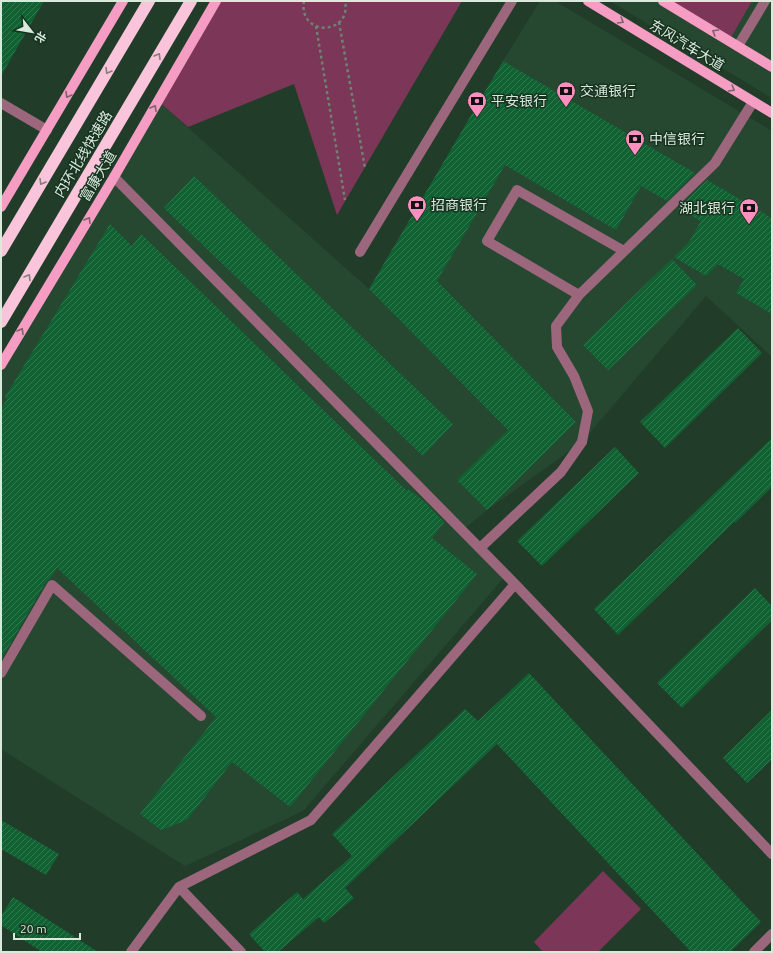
<svg xmlns="http://www.w3.org/2000/svg" width="773" height="953" viewBox="0 0 773 953" font-family="Ubuntu,'Noto Sans SC',sans-serif">
<style>
.built{fill:#264830}
.green{fill:#7c3657}
.building{fill:url(#building-hatch)}
.lines{fill:none;stroke-linecap:round;stroke-linejoin:round}
.path{stroke:#6c8372;stroke-width:2.5;stroke-dasharray:3 3;stroke-linecap:butt}
.minor{stroke:#9c677d;stroke-width:10}
.major{stroke:#f59dc3;stroke-width:10}
.highway{stroke:#fac5da;stroke-width:12}
.oneway{stroke:#7b6369}
.oneway2{stroke:#887c7c}
.labels{text-anchor:middle;stroke-width:3;stroke-linejoin:round;paint-order:stroke}
.street-label{font-size:14px;fill:#d9e9dc;stroke:#17331f}
.poi-label{font-size:14px;fill:#d9e9dc;stroke:#17331f;text-anchor:start}
</style>
<defs>
<pattern id="building-hatch" width="6" height="6" patternUnits="userSpaceOnUse"><rect width="6" height="6" fill="#106233"/><path d="M-1 1l2-2M0 6l6-6M5 7l2-2" fill="none" stroke="#327850"/></pattern>
</defs>
<rect width="100%" height="100%" fill="#213d29"/>
<path class="built" d="M540,1H555L772,131V357L706,296L582,442L487,510L463,530L506,575L303,811L185,866L1,749V373L158,101L369,289L503,61Z
M610,1H772V98Z"/>
<path class="green" d="M216,1H462L337,215L294,84L188,127L158,101Z
M662,1H752L729,41Z
M603,871L641,909L598,952H543L534,942Z"/>
<path class="building" d="M1,1H44L1,76Z
M503,61L695,173L667,201L641,186L616,230L505,165L437,281L576,422L487,510L457,480L508,430L369,289Z
M194,176L453,424L423,456L164,208Z
M707,180L772,218V314L736,293L744,279L718,264L706,276L674,257L689,242L701,221L678,208Z
M110,224L132,246L141,234L407,491L408,489L425,502L444,522L432,538L477,574L290,807L232,762L187,820L161,830L140,814L216,717L57,568L50,579L46,582L1,660V409L7,399L5,397Z
M672,259L697,285L608,370L583,345Z
M738,328L762,353L665,448L640,422Z
M772,438V487L735,523L734,522L618,635L594,609Z
M615,447L639,473L542,566L517,541Z
M755,588L772,606V620L682,708L657,683Z
M529,673L761,922L730,952H691L497,744L345,888L354,898L324,923L319,917L278,952H265L249,934L297,892L303,899L352,856L332,834L465,709L478,721Z
M772,710V759L747,783L723,758Z
M1,820L59,854L46,875L1,849Z
M13,897L98,952H42L1,925V916Z"/>
<g class="lines">
<path class="path" d="M304,1C298,37 352,36 345,1
M339,22L365,168
M316,26L345,200"/>
<path class="minor" d="M738,46L765,1
M1,103L47,130
M114,177L515,584L772,854
M624,251L517,190L487,241L579,295L715,163L753,102
M360,252L512,1
M480,548L561,472L582,442L588,411L574,376L557,347L556,326L579,295
M1,673L52,585L201,716
M179,887L241,952
M131,952L179,887L311,820L515,584
M754,952L772,934"/>
<path class="major" d="M588,1L772,113
M663,1L772,67
M1,207L123,1
M1,365L114,177L216,1"/>
<path class="highway" d="M1,251L149,1
M1,322L191,1"/>
</g>
<defs><path id="oneway-chevron" d="M-2-3.5L2.5 0L-2 3.5" fill="none" stroke-width="1.6" stroke-linecap="round" stroke-linejoin="round"/></defs>
<g class="oneway">
<use href="#oneway-chevron" transform="translate(621 21) rotate(31)"/>
<use href="#oneway-chevron" transform="translate(715 32) rotate(-149)"/>
<use href="#oneway-chevron" transform="translate(732 89) rotate(31)"/>
<use href="#oneway-chevron" transform="translate(68 95) rotate(120)"/>
<use href="#oneway-chevron" transform="translate(154 108) rotate(-60)"/>
<use href="#oneway-chevron" transform="translate(88 220) rotate(-59)"/>
<use href="#oneway-chevron" transform="translate(21 331) rotate(-59)"/>
</g>
<g class="oneway2">
<use href="#oneway-chevron" transform="translate(158 56) rotate(-59)"/>
<use href="#oneway-chevron" transform="translate(108 71) rotate(121)"/>
<use href="#oneway-chevron" transform="translate(42 182) rotate(121)"/>
<use href="#oneway-chevron" transform="translate(28 277) rotate(-59)"/>
</g>
<defs>
<symbol id="bank-pin" viewBox="-11 -11 22 30"><path d="M0 17L-7.5 6A9.5 9.5 0 1 1 7.5 6Z" fill="#fd8ec0" stroke="#17331f"/><path d="M-6-4H6V4H-6ZM0-2.3a2.3 2.3 0 1 0 0 4.6a2.3 2.3 0 1 0 0-4.6Z" fill="#111"/></symbol>
</defs>
<g fill-rule="evenodd">
<use href="#bank-pin" x="555" y="80" width="22" height="30"/>
<use href="#bank-pin" x="466" y="90" width="22" height="30"/>
<use href="#bank-pin" x="624" y="128" width="22" height="30"/>
<use href="#bank-pin" x="406" y="194" width="22" height="30"/>
<use href="#bank-pin" x="738" y="197" width="22" height="30"/>
</g>
<g class="labels">
<g class="street-label">
<text transform="translate(687 45) rotate(31)" y="5">东风汽车大道</text>
<text transform="translate(83 154) rotate(-59)" y="5">内环北线快速路</text>
<text transform="translate(98 176) rotate(-59)" y="5">富康大道</text>
</g>
<g class="poi-label">
<text x="580" y="96">交通银行</text>
<text x="491" y="106">平安银行</text>
<text x="649" y="144">中信银行</text>
<text x="431" y="210">招商银行</text>
<text x="735" y="213" text-anchor="end">湖北银行</text>
</g>
</g>
<rect width="773" height="953" fill="none" stroke="#d9e9dc" stroke-width="4"/>
<g transform="translate(32 32) rotate(121)" stroke="#17331f" stroke-width="3" paint-order="stroke">
<path d="M0-3L7 15L0 10L-7 15Z" fill="#d9e9dc"/>
<text y="-6" font-size="11" font-weight="bold" text-anchor="middle" fill="#d9e9dc">北</text>
</g>
<path d="M14 933v6h66v-6" fill="none" stroke="#d9e9dc" stroke-width="2"/>
<text x="20" y="933" font-size="12" fill="#d9e9dc" stroke="#17331f" stroke-width="3" paint-order="stroke">20 m</text>
</svg>
